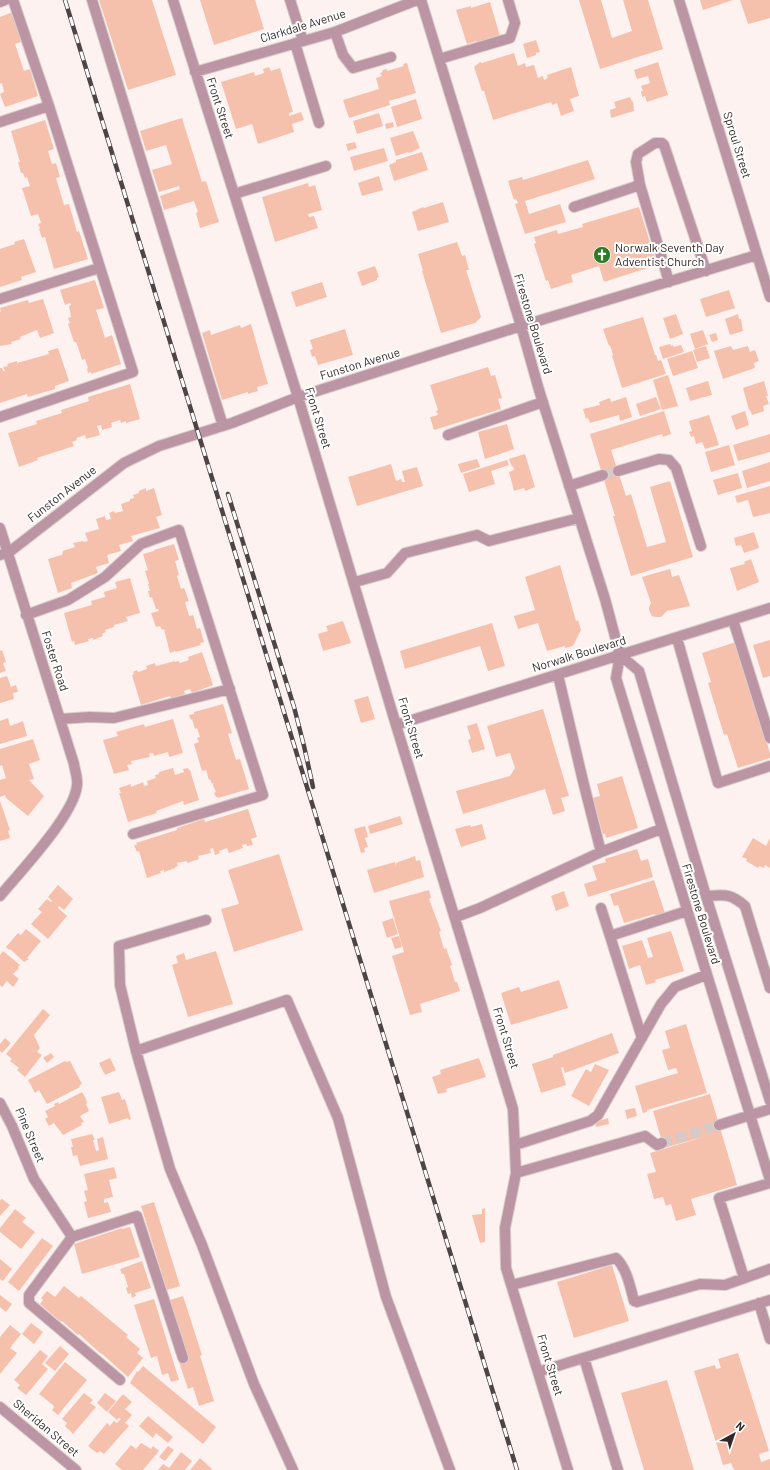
<svg xmlns="http://www.w3.org/2000/svg" width="770" height="1470" viewBox="0 0 770 1470" font-family="Barlow,sans-serif">
<style>
.building{fill:#f5c1ac}
.lines{fill:none;stroke-linecap:round;stroke-linejoin:round}
.minor-tunnel{stroke:#d6cac9;stroke-width:10;stroke-dasharray:10 5;stroke-linecap:butt}
.minor-casing{stroke:#dacecd;stroke-width:12}
.minor{stroke:#bb95a3;stroke-width:10}
.rail-casing{stroke:#4f4444;stroke-width:4.5}
.rail{stroke:#fff;stroke-width:3;stroke-dasharray:9;stroke-linecap:butt}
.labels{text-anchor:middle;stroke-width:4;stroke-linejoin:round;paint-order:stroke}
.street-label{font-size:12px;fill:#342929;stroke:#fff}
.poi-label{font-size:12px;fill:#342929;stroke:#fff;text-anchor:start}
</style>
<rect width="100%" height="100%" fill="#fef2f1"/>
<path class="building" d="M99,0H152L176,75L128,90Z
M200,0H255L264,29L214,45Z
M579,0H601L612,38L632,31L623,0H648L663,49L600,69Z
M700,0H733L703,10Z
M740,0H770V18L748,24Z
M490,2L500,36L477,43L476,41L467,44L456,10L471,6V8Z
M13,12L21,42L15,44L24,71L30,69L38,96L5,107L0,94L4,92L2,83L0,84V17Z
M536,40L540,52L536,53V55L527,58L523,44Z
M514,53L518,66L525,63L526,67L534,65L538,78L543,76L544,80L548,78L547,75L571,67L579,96L570,99L574,111L561,116L557,103L552,105L551,102L493,120L484,91H482L474,67L480,62L482,63Z
M658,62L668,95L647,102L645,96L642,97L641,91H643L641,86L650,83L648,76L637,79L634,70Z
M407,63L416,93L389,101L390,105L349,118L343,100L379,89L376,78L382,76L380,73L383,72L382,70L387,69V71L404,66L403,64Z
M269,67L271,71L280,68L293,112L289,113V116L301,112L304,120L292,124L294,132L258,144L252,124L236,129L221,82L254,72L255,76L264,73L263,69Z
M630,97L632,102L633,101L634,111L611,118L610,110L616,108L614,102Z
M416,99L422,119L397,127L391,107Z
M379,113L383,126L357,134L353,121Z
M182,118L202,182L206,181L219,222L200,228L196,213L198,212L194,201L164,210L160,196L180,189L179,186L159,192L152,170L172,164L166,145L146,151L140,131Z
M45,120L54,149L48,151L52,164L56,163L60,177L56,178L64,205L69,204L77,232L79,231L88,259L54,269L45,237L42,238L39,229L40,228L38,224L41,223L38,214L31,216L22,188L30,186L27,177L25,178L23,173H21L18,162H20L11,131Z
M393,122L394,127L386,129L385,124Z
M413,131L420,148L413,151V152L408,153V152L396,156L390,138Z
M355,142L357,148L348,151L346,144Z
M384,148L388,161L354,171L350,157Z
M422,152L428,170L394,181L389,165L396,162V160Z
M588,160L595,179L525,201L529,214L560,204L566,222L525,234L515,204L518,203L516,199L514,200L508,181L522,177L523,180Z
M379,176L383,190L362,196L358,183Z
M308,183L309,187L315,185L322,210L308,214L309,217L314,216L318,228L275,242L262,197Z
M443,202L449,222L418,231L412,212L423,207L424,208Z
M639,207L657,265L604,282L599,266L571,275L573,282L551,289L548,280L546,281L534,244L536,243L534,237L557,230L558,234L583,227L582,224Z
M24,239L36,272L21,277L22,280L0,287V249L15,244L14,242Z
M457,242L462,256L465,255L469,270H466L481,317L475,323L441,333L422,271H423L418,254Z
M375,266L379,277L377,278V280L362,286L357,272Z
M95,280L104,308L96,310L105,338L112,335L121,364L91,374V372L88,373L87,369L88,368L85,359L82,360L78,347L76,342H74L68,324L70,323L68,318L71,317L69,306L71,305L70,303L65,305L60,290Z
M322,282L327,297L296,307L291,292Z
M729,290L735,308L706,317L700,299Z
M43,299L54,333L40,338L37,330L20,337L21,339L11,342L12,344L0,346V312H1L0,308L28,300L29,303Z
M676,314L683,334L670,339L663,318Z
M738,314L739,319H741L743,331L730,335L725,319Z
M643,317L655,355H656L658,361L661,360L666,374L622,388L612,356L613,355L610,345L609,346L603,329Z
M251,324L268,384L257,387L258,391L248,394V392L222,400L202,333L210,330L211,335L240,325L241,328Z
M345,329L353,355L318,365L315,356L312,357L310,350L313,349L310,340Z
M703,330L708,344L695,349L690,334Z
M716,333L718,340L712,342L709,335Z
M670,344L671,346L673,345L674,347L681,345L684,352L663,359L659,347Z
M706,346L710,358L697,362L693,350Z
M731,346L733,350L748,346L750,352L755,350L759,361L754,363L755,368L723,379L714,351Z
M58,348L69,381L55,386V389L28,397L27,394L0,403V368H2L3,371H5L3,367L8,366L7,364L17,361V363L49,354L48,351Z
M692,351L698,368L673,376L667,359Z
M488,367L491,376L495,375L502,398L498,399L501,409L434,430L430,417L438,415L436,411L438,410L430,385Z
M668,375L678,406L662,410L653,380Z
M708,381L712,395L690,401L686,388Z
M764,381L768,396H766L769,404L763,406L764,411L752,415L750,410H749L743,388Z
M130,384L140,419L126,423V421L121,423L120,420L111,423L112,427L102,430L101,425L97,426L100,435L86,439L85,435L76,438L77,440L72,442L74,446L37,458L38,460L19,467L8,433L37,424L36,421L62,413L61,410L89,401L88,397Z
M626,397L632,417L620,421L619,415L590,423L588,418L586,419L583,409L600,405L599,402L610,398L611,402Z
M656,397L661,409L640,416L636,404Z
M664,411L671,434L663,437L662,434L611,450L626,496L631,494L647,547L666,542L650,487L670,481L693,557L631,576L613,516H615L590,434Z
M745,411L749,425L736,430L731,416Z
M709,415L719,445L705,449L702,442L696,444L694,436L691,437L689,432L692,431L689,421Z
M507,424L514,449L485,459L478,432Z
M770,434V452L738,461L733,445Z
M729,445L735,465L711,472L705,452Z
M525,454L535,487L525,491L524,488L514,491L509,472L514,470L513,466L512,467L509,459Z
M477,459L480,467L461,473L458,464Z
M507,460L509,465L491,471L495,484L469,492L463,474Z
M770,462V481L747,488L742,471Z
M391,464L396,481L401,479L402,482H405L402,471L417,467L423,486L357,506L348,477Z
M738,473L742,488L718,495L713,480Z
M770,486V513L753,517L748,500L737,503L735,496Z
M146,488V491L154,488L162,515L156,517L160,528L131,536L133,541L119,545L121,551L107,555L109,563L96,567L98,573L71,583L72,588L58,593L48,559L62,555L63,551L75,547L73,543L83,541L84,542L88,541L85,533L99,529L96,519L105,516L106,520L111,519L109,513L114,511L115,513L123,511L121,504L130,501V499L134,498L133,495L139,493V491Z
M754,532L759,548L744,553L741,545L736,546L734,538Z
M174,544L179,560L175,561L179,575L177,576L181,589L184,588L189,601L185,602L189,616L193,615L197,629L200,628L204,642L200,643L201,645L176,652L175,651L170,653L164,629L162,630L160,626L156,627L151,613L159,611L158,609H156L152,597L150,598L148,591H150L148,584H149L145,571L148,570L143,554L154,551V550Z
M751,559L759,582L737,591L730,568L745,564L744,562Z
M560,565L576,621L578,620L581,630L573,646L565,648V646L547,651L538,623L518,629L514,616L535,610L525,577Z
M670,569L672,577L679,575L690,606L667,611L661,617H656L652,616L649,610V607L651,603L642,577Z
M130,578L140,613L126,617L128,621L114,625V627L105,630L106,632L102,634L103,636L93,640V638L88,639L89,641L75,645L74,641L72,642L64,613L92,605L91,601L105,597L104,592L117,588L115,582Z
M343,621L351,643L323,651L318,634L328,631L326,626Z
M492,623L505,666L488,671L480,646L405,669L400,651Z
M770,640V676L763,678L753,645Z
M736,642L770,753V758L738,768L727,734L724,735L708,683L711,682L702,653Z
M2,650L6,662L3,663L6,671L0,673V651Z
M202,652L213,685L192,693L190,689L184,691L185,694L171,699L170,696L141,705L132,675L134,674L133,672L137,670L138,672L147,669L146,666L155,663L156,666L175,661V662L179,661L180,663L189,660L188,657Z
M7,676L11,687L16,685L18,692L13,693L14,699L0,703V678Z
M368,696L375,719L361,723L354,700Z
M223,704L232,733L228,734L236,760L240,759L249,789L218,798V797H216L214,793L216,792L213,785L214,783L212,784L210,779L209,780L206,770L202,771L194,744L199,742L197,738L200,737L197,728L195,729L192,719L191,720L189,715L194,714V712Z
M543,709L569,796L561,798L565,811L553,815L545,789L463,814L456,791L510,776L515,768L510,753L496,757L487,726Z
M8,718L10,726L23,721L27,736L0,744V721Z
M173,719L183,753L169,757L168,752L154,756L153,753L149,754L150,757L131,761L132,764L127,765L129,770L114,774L103,740L118,736L116,732L144,724L145,727Z
M477,723L485,749L472,753L468,740L471,739L467,726Z
M33,739L40,760L29,764L34,779L29,780L44,796L28,816L6,798L5,795L0,797V780L6,778L2,765L0,766V749Z
M173,768L175,775L184,772L183,769L188,768L189,770H190L199,800L184,805L183,801L156,811L157,813L128,822L119,793H121L119,788L131,784V787L143,782L144,786L148,785L147,781L156,778L155,775L159,774V772Z
M622,776L638,828L606,838L605,834H603L592,798L600,796L597,784Z
M0,801L10,830L8,831L10,838L0,841Z
M248,809L257,837L251,839L253,845L247,846L246,844L242,845L243,848L229,853L227,848L219,851L220,853L215,855L213,848L210,849L211,853L198,856L199,859L187,863V861L177,863L178,866L175,867V868L164,872V870L160,871L161,873L147,878L139,851L137,852L134,845H137L136,843L177,830V828L204,819L205,822Z
M400,816L403,824L370,834L368,826Z
M482,824L486,839L461,847L455,829L470,825L471,827Z
M365,826L368,837L365,838L368,847L364,848L365,852L361,853L354,829Z
M753,838L766,846L770,838V868L765,865L764,868L759,866L758,868L746,861L747,859L742,857Z
M637,849L641,861L648,859L653,877L588,897L584,884L597,880L592,866L606,862L605,859Z
M279,854L303,930L234,952L221,909L239,904L228,870Z
M415,856L416,861L420,860L424,877L374,893L367,870L395,862L396,867V863Z
M654,880L665,913L656,916L655,914L624,923L618,905L614,906L610,894Z
M58,885L73,899L64,910L59,906L58,908L67,916L48,939L31,924L42,912L38,909L47,899L51,902L52,901L48,897Z
M429,890L431,898L429,899L441,931L439,932L444,949L446,948L452,965L450,966L455,982H457L460,991L420,1004L422,1012L410,1015L392,956L404,952L389,901Z
M564,891L569,906L556,911L551,896Z
M393,918L398,934L387,938L382,922Z
M26,929L41,941L27,958L29,959L24,962L10,949L9,950L6,947L18,933L21,935Z
M671,931L684,971L655,980L656,982L646,985L640,965L629,969L622,946L642,940L648,958L653,957L647,938Z
M399,936L402,947L395,949L391,938Z
M3,951L20,965L18,967L19,968L13,974L19,979L13,987L7,981L2,987L0,985V955Z
M216,951L233,1004L188,1017L172,965L178,963L176,956L184,953L186,960Z
M559,980L568,1008L511,1025L501,993L519,987L521,992Z
M43,1009L50,1015L34,1035L40,1048L37,1052L42,1055L25,1077L17,1070L19,1068L10,1061L12,1059L6,1054Z
M686,1024L707,1093L647,1110V1112L643,1113L635,1086L678,1073L676,1068L668,1070L662,1050L670,1048L665,1031Z
M612,1033L619,1053L565,1073L563,1067L561,1068L566,1085L541,1093L532,1064L553,1057V1055Z
M5,1038L11,1043L2,1053L0,1051V1044Z
M51,1053L54,1057L47,1063L43,1058Z
M110,1058L116,1070L105,1075L99,1063Z
M479,1058L486,1077L446,1089L447,1092L438,1094L432,1077L441,1074L440,1070Z
M65,1061L66,1062L70,1061L82,1084L79,1086L80,1087L47,1104L39,1090L35,1093L28,1080Z
M595,1064L609,1070L589,1106L571,1096L586,1069L591,1072Z
M82,1092L86,1099L87,1103L86,1104L89,1111L80,1116L84,1122L81,1123L82,1125L63,1135L54,1123L49,1126L45,1119L48,1117L45,1111L55,1106L54,1104L58,1102L59,1104Z
M119,1092L122,1100L125,1099L131,1119L129,1120L128,1118L109,1124L101,1097Z
M710,1094L737,1185L691,1199L696,1215L676,1221L671,1204L666,1206L663,1197L654,1199L647,1174L656,1172L650,1153L710,1135L664,1148L653,1111Z
M635,1108L637,1116L627,1119L625,1110Z
M608,1118L609,1124L596,1127L595,1122Z
M92,1134L95,1140H93L96,1151L99,1150L97,1139L103,1137L108,1159L80,1166L77,1155L73,1156L71,1147H73L71,1139Z
M114,1167L117,1178L109,1180L113,1197L104,1199V1203L108,1202L111,1212L88,1218L84,1202L87,1201L84,1191L88,1190L84,1174Z
M2,1199L10,1205L0,1216V1200Z
M154,1202L180,1286L167,1290L141,1206Z
M485,1208V1242L480,1243L472,1215L482,1214V1209Z
M15,1209L26,1218L22,1222L35,1232L21,1249L0,1232V1228Z
M130,1227L140,1257L82,1274L74,1244L122,1228V1229Z
M42,1238L53,1246L19,1291L8,1282Z
M0,1259L12,1269L3,1281L0,1279Z
M142,1261L151,1288L135,1293L136,1296L132,1298L131,1293L128,1294L126,1288L128,1287L124,1274H122L120,1269Z
M612,1265L629,1321L574,1338L557,1282Z
M64,1286L79,1298L81,1296L128,1335L126,1337L140,1349L137,1353L143,1358L128,1377L101,1353V1354L79,1334L78,1335L62,1321L61,1322L40,1304L43,1300L41,1298L47,1291L55,1297Z
M0,1295L12,1304L6,1312L0,1307Z
M183,1296L202,1355L200,1356L214,1401L199,1406L193,1387L188,1389L179,1362L188,1359L170,1300Z
M154,1299L179,1380L171,1382L168,1373L162,1375L157,1356L151,1358L134,1305Z
M31,1323L43,1332L34,1344L22,1334Z
M10,1325L21,1334L10,1348L17,1353L0,1374V1337Z
M60,1346L69,1354L55,1371L45,1363Z
M40,1350L48,1356L42,1364L48,1369L26,1395L17,1388L20,1385L14,1380Z
M738,1353L769,1451L759,1454L761,1462L770,1459V1470H734L731,1463L723,1465L694,1371L715,1365L716,1369L721,1368L718,1359Z
M65,1362L87,1380L58,1415L52,1410L54,1407L53,1405L39,1394Z
M143,1366L216,1427L203,1444L130,1383L137,1371L138,1372Z
M667,1380L694,1470H644L621,1393Z
M84,1393L93,1400L90,1403L96,1407L73,1434L65,1426L67,1423L62,1419Z
M105,1393L116,1401L107,1412L97,1403Z
M123,1394L132,1402L125,1409L132,1415L125,1423L129,1426L104,1454L100,1451L97,1453L88,1446L107,1423L110,1426L114,1421L117,1423L121,1419L119,1418L117,1420L108,1412Z
M148,1416L173,1437L168,1443L156,1433L153,1438L139,1426Z
M141,1443L151,1449L153,1446L159,1451L143,1470H122L115,1464L131,1445L136,1449Z
M168,1446L174,1450L165,1461L159,1457Z
M181,1452L192,1461L185,1470H158L163,1464L169,1468Z
M200,1458L212,1469L211,1470H190Z"/>
<g class="lines">
<path class="minor-tunnel" d="M603,475L618,471
M662,1143L719,1125"/>
<defs>
<path id="minor" d="M92,0L223,426
M173,0L298,397L396,725L513,1109L516,1173L505,1228L506,1268L568,1470
M290,0L303,41
M421,0L521,326L539,390L605,599L620,655L616,678L770,1180
M679,0L770,297
M0,2L5,0
M335,32L343,55L353,68L391,57
M295,43L319,123
M439,59L510,38L515,23L508,0
M195,72L335,32L417,0
M0,122L49,106
M640,185L636,162L638,154L655,143H662L664,145L706,271
M234,194L326,166
M574,207L640,185L669,282
M0,299L99,268
M0,417L133,372L49,106L13,0
M448,435L543,402
M618,471L659,459L669,460L676,468L701,546
M569,486L603,475
M0,528L74,764C75,771 78,779 77,785C75,814 20,872 0,896
M0,555L8,553L124,463L159,446L232,423L298,397L521,326L757,255
M355,582L387,573L405,553L477,535L489,541L579,518
M26,615L68,600L105,577L141,544L179,530L263,795L133,834
M733,620L770,738
M677,638L718,783L770,766
M620,655L639,671L706,896L770,1101
M558,675L583,781L601,852
M60,719L90,717L114,718L230,689
M396,725L770,608
M706,896C725,895 730,893 745,906L770,988
M601,908L610,936
M456,917L480,908L601,852L661,829
M642,1038L610,936L687,911
M136,1051L120,985L119,946L206,920
M0,1103L12,1126L34,1179L72,1237
M719,1125L770,1109
M515,1145L590,1121L598,1115L661,1004L675,987L706,975
M516,1173L645,1136L657,1145L662,1143
M744,1278L719,1198L770,1183
M512,1285L616,1258C627,1269 630,1286 634,1301L637,1302L700,1284L725,1285L770,1269
M759,1303L770,1339
M584,1358L618,1470
M538,1372L770,1300
M120,1380L29,1303V1295L72,1237L137,1216L183,1358
M0,1407L76,1470
M293,1470L254,1384L202,1245L170,1169L136,1051L287,1000L338,1118L386,1297L450,1470"/>
</defs>
<use href="#minor" class="minor-casing"/>
<use href="#minor" class="minor"/>
<defs>
<path id="rail" d="M65,0L517,1470
M228,494L294,707L304,746L313,787"/>
</defs>
<use href="#rail" class="rail-casing"/>
<use href="#rail" class="rail"/>
</g>
<defs>
<symbol id="church-disc" viewBox="-11 -11 22 22"><circle r="9.5" fill="#2d7c25" stroke="#fff"/><path d="M-1.2-6h2.4v3.5h3.3v2.4h-3.3V6h-2.4V-.1h-3.3v-2.4h3.3Z" fill="#fff"/></symbol>
</defs>
<g fill-rule="evenodd">
<use href="#church-disc" x="592" y="245" width="20" height="20"/>
</g>
<g class="labels">
<g class="street-label">
<text transform="translate(303 26) rotate(-17)" y="4">Clarkdale Avenue</text>
<text transform="translate(220 108) rotate(72)" y="4">Front Street</text>
<text transform="translate(737 145) rotate(73)" y="4">Sproul Street</text>
<text transform="translate(533 324) rotate(73)" y="4">Firestone Boulevard</text>
<text transform="translate(360 364) rotate(-17)" y="4">Funston Avenue</text>
<text transform="translate(318 418) rotate(73)" y="4">Front Street</text>
<text transform="translate(62 494) rotate(-38)" y="4">Funston Avenue</text>
<text transform="translate(579 654) rotate(-17)" y="4">Norwalk Boulevard</text>
<text transform="translate(55 661) rotate(72)" y="4">Foster Road</text>
<text transform="translate(411 728) rotate(73)" y="4">Front Street</text>
<text transform="translate(701 914) rotate(73)" y="4">Firestone Boulevard</text>
<text transform="translate(506 1038) rotate(73)" y="4">Front Street</text>
<text transform="translate(30 1135) rotate(67)" y="4">Pine Street</text>
<text transform="translate(550 1365) rotate(73)" y="4">Front Street</text>
<text transform="translate(46 1428) rotate(40)" y="4">Sheridan Street</text>
</g>
<g class="poi-label">
<text x="615" y="252">Norwalk Seventh Day<tspan x="615" dy="14">Adventist Church</tspan></text>
</g>
</g>
<g transform="translate(734 1434) rotate(40)" stroke="#ffffff" stroke-width="3" paint-order="stroke">
<path d="M0-3L7 15L0 10L-7 15Z" fill="#342929"/>
<text y="-6" font-size="11" font-weight="bold" text-anchor="middle" fill="#342929">N</text>
</g>
</svg>
